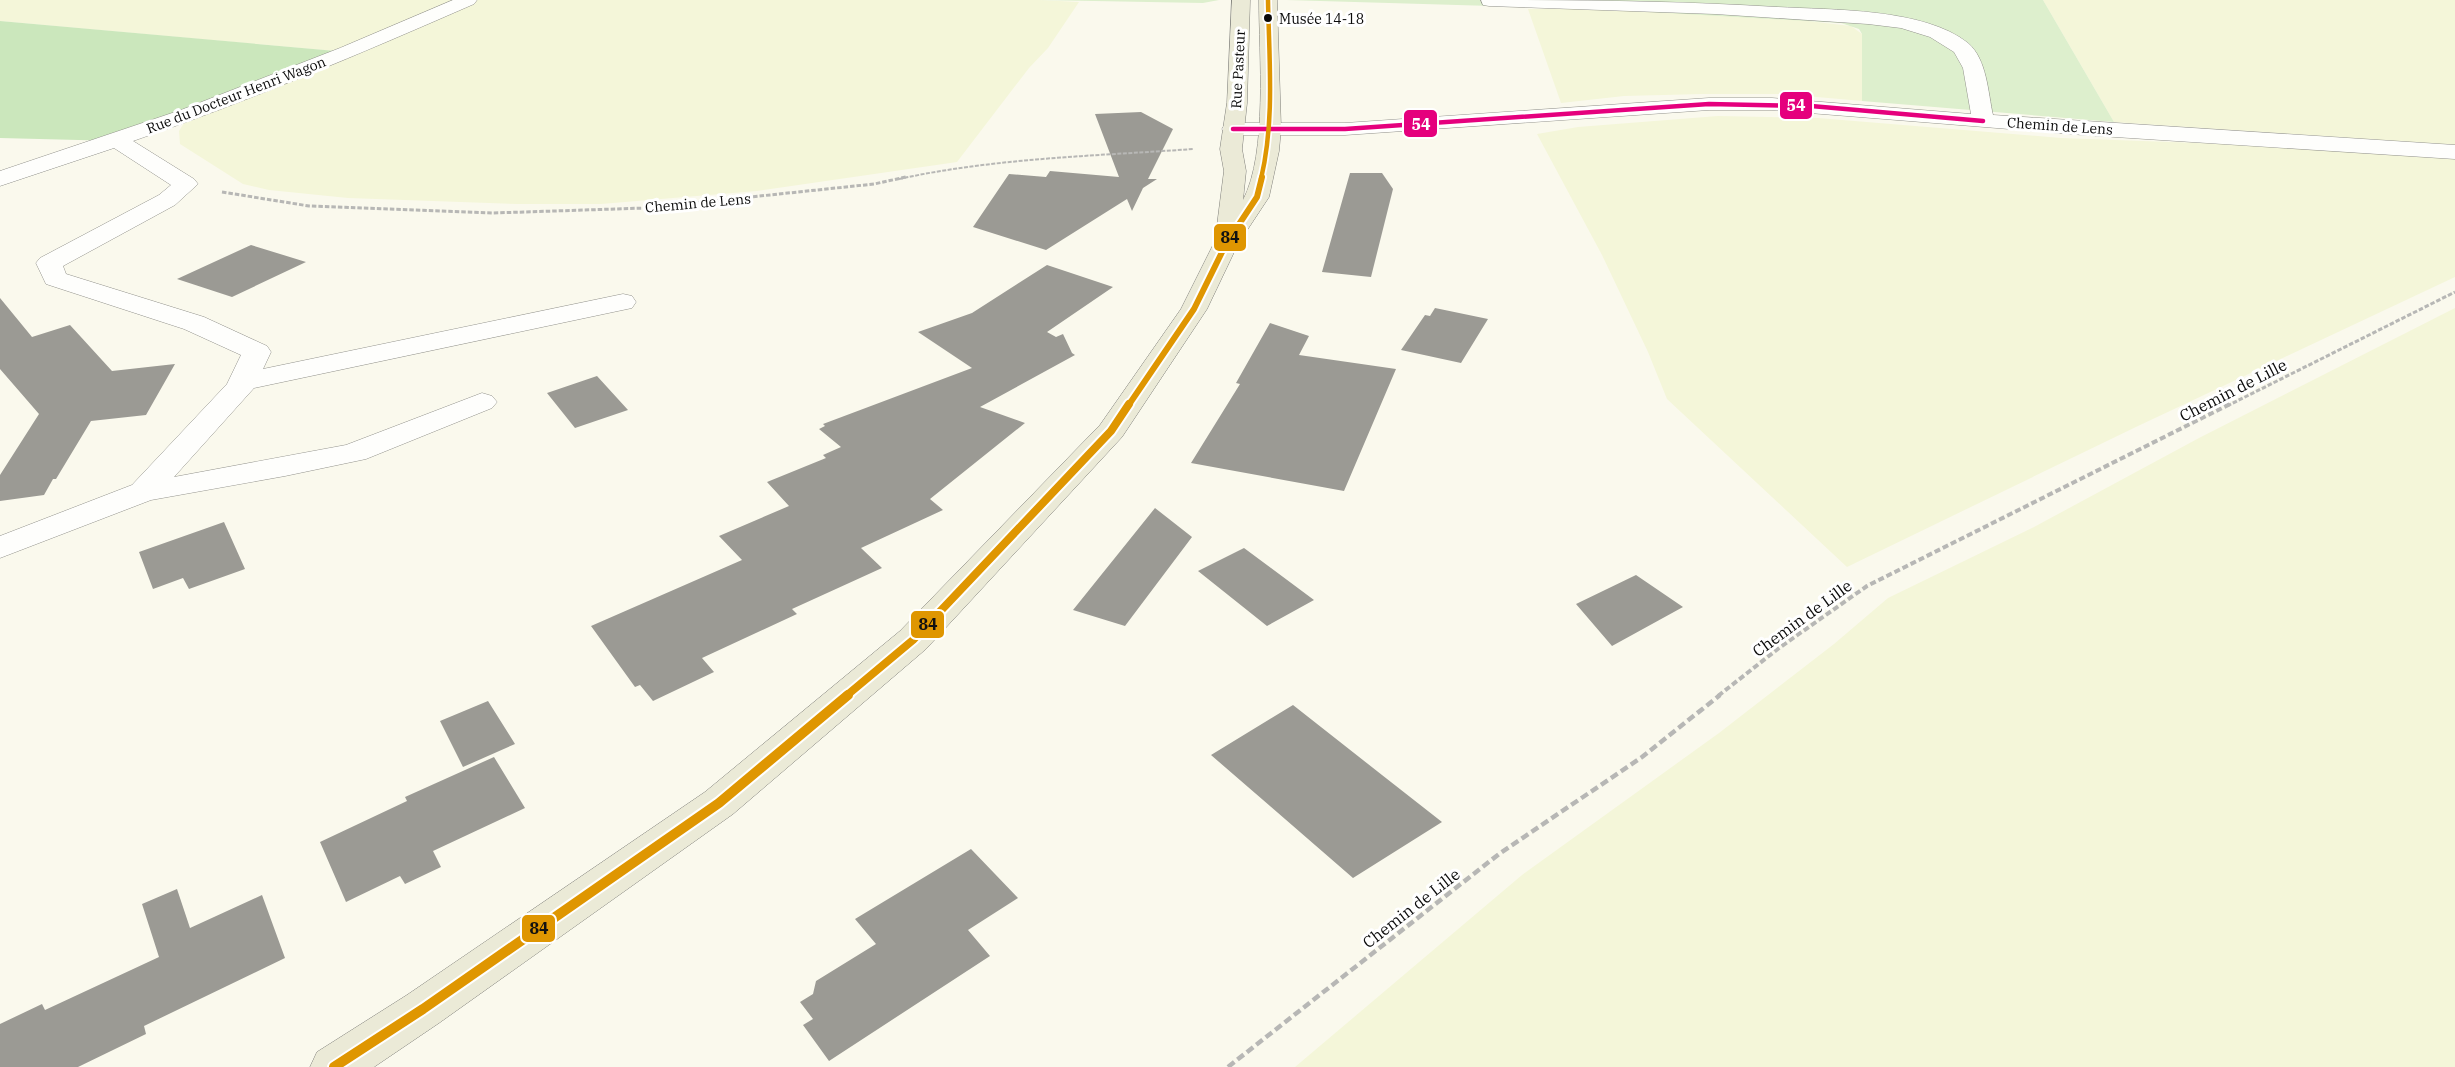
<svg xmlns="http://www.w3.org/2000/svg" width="2455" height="1067" viewBox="0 0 2455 1067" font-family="'IBM Plex Serif',serif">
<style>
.farmland{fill:#f4f6d9}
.green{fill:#ddefcd}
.forest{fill:#cbe7bc}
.building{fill:#9b9a94}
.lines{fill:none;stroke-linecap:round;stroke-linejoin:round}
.minor-casing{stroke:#92928c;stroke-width:1}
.major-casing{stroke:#7f7f7a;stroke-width:1}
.path-far3{stroke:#b7b7b5;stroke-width:2;stroke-dasharray:4 1.5;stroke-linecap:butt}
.path-far2{stroke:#b7b7b5;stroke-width:3;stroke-dasharray:4.5 2;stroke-linecap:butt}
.path-far1{stroke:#b7b7b5;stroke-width:4;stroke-dasharray:6 3;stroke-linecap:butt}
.path{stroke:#b7b7b5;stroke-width:4.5;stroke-dasharray:8 4;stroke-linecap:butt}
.minor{fill:#fefefc;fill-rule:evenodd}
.major{fill:#ebead7;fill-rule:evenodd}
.bus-1-casing{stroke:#fff;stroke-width:8}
.bus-2-far3-casing{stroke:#fff;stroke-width:8}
.bus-2-far2-casing{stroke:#fff;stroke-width:10}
.bus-2-far1-casing{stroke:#fff;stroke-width:12}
.bus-2-casing{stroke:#fff;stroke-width:14}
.bus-1{stroke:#e5007d;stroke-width:4.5}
.bus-2-far3{stroke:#df9601;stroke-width:4.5}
.bus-2-far2{stroke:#df9601;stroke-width:6}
.bus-2-far1{stroke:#df9601;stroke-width:8}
.bus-2{stroke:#df9601;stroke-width:10}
.bus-dot{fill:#0a0a0a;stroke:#fff;stroke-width:2}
.labels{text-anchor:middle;stroke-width:6;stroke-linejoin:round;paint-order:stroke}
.bus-label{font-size:14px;fill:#0a0a0a;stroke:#fff;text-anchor:start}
.far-street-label{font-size:14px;fill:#0a0a0a;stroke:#fff}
.street-label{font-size:16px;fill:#0a0a0a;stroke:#fff}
.line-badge{stroke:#fff;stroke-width:2}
.badge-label{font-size:16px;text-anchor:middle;font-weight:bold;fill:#fff}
.pale-badge-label{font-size:16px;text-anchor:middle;font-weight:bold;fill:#111}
</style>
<rect width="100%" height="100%" fill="#faf9ed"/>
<path class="farmland" d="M0,0H1039L1079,2L1048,48L1029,68L957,162L757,191L601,204H517L348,198L269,190L243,184L180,144L179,131L189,115L346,52L0,21Z
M2043,0H2455V145L2114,122Z
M1528,9H1598L1773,17L1851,26L1862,34V101L1783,94H1703L1624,96L1561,103Z
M1718,116L1818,118L2061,138L2225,144L2455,159V277L2138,426L1847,567L1667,399L1648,352L1602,255L1537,134L1578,127Z
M2455,308V1067H1295L1522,875L1719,733L1834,644L1888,598L2034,527L2199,438Z"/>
<path class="green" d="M1039,0H1219L1203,3Z
M1286,0H2043L2114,122L1862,101V34L1859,29L1841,23L1598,9Z"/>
<path class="forest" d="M0,21L347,52L118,141L0,138Z"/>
<path class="building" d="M1141,112L1173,129L1148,179H1157L1143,188L1132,211L1127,199L1046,250L973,227L1009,174L1046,177L1050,171L1119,177L1095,114Z
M1350,173H1382L1393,189L1371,277L1322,272Z
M251,245L306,262L232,297L177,279Z
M1047,265L1113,287L1047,332L1056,337L1063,334L1072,353L1075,355L980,407L1025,423L930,499L943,510L861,548L882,568L792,609L797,614L702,658L714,672L653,701L640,685L635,687L591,626L742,560L719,536L789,506L767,482L826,458L823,455L841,447L819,429L825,426L823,424L972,368L918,332L972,313Z
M0,298L32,337L70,325L112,371L175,364L146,415L91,421L56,479H53L44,495L0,501V475L39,414L0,369Z
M1435,308L1488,319L1461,363L1401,350L1425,315L1430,316Z
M1270,323L1309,336L1299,355L1396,369L1344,491L1191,463L1240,384L1236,383Z
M597,376L628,410L575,428L547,393Z
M1155,508L1192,537L1125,626L1073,610Z
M224,522L245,569L189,589L183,578L153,589L139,552Z
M1244,548L1314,600L1267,626L1198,571Z
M1636,575L1683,607L1612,646L1576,604Z
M488,701L515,744L463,767L440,721Z
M1293,705L1382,775L1442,822L1353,878L1211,755Z
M494,757L525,808L433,851L441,867L405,884L400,876L346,902L320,842L407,801L405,797Z
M971,849L1018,898L968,930L990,956L829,1061L803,1025L813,1019L800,1002L813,994L816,981L876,944L855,919Z
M177,889L190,928L262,895L285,958L144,1026L146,1034L78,1067H0V1024L42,1004L45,1010L159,957L142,904Z"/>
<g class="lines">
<defs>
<path id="minor" d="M453,0H477L474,4C362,53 249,101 133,141L194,179L198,184L175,205L63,266L66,274L204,317L267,346L271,352L263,369L623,294L632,296L636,302L632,308L254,388L174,477L346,445L482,393L492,396L497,402L492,408L366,459L285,476L151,500L0,558V536L132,485L227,384L241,355L184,329L46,284L36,263L40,258L159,195L171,185L114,148L0,186V171L181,110L340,48Z
M1481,0C1580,0 1678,1 1777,7C1832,10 1924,8 1968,43C1987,59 1988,93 1993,115L2455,145V159L2084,135L1772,110H1709L1345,135H1233L1225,134L1222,129L1225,124L1233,123H1345L1709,98H1772L1971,114L1963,68L1954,52L1930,37L1901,28L1868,24L1715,14L1489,6L1483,5Z"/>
<path id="major" d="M1232,0H1250L1247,103L1242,149L1246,171L1243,200C1268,153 1259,54 1259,0H1277L1281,128L1279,151L1269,197L1238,244L1207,309L1122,437L926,649L733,814L439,1023L374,1067H310L317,1052L407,995L705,792L900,631L1100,425L1181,309L1215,241L1224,171L1220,149L1227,103Z"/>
</defs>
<use href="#minor" class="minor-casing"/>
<use href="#major" class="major-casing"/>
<path class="path-far3" d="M899,179C995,158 1095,156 1193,149"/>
<path class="path-far2" d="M222,192L309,206L493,213L646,208L874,184L906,177
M2227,406L2455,292"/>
<path class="path-far1" d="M1718,696L1779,648L1867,586L2230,404"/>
<path class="path" d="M1228,1067L1499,854L1642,757L1720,695"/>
<use href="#minor" class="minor"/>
<use href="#major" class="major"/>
<defs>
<path id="bus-1" d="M1233,129H1345L1709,104L1811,106L1983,121"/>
<path id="bus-2-far3" d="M1261,179C1275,120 1269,59 1268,0"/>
<path id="bus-2-far2" d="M1128,406L1194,309L1226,244L1257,197L1262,177"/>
<path id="bus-2-far1" d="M846,696L913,640L1111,431L1129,404"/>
<path id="bus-2" d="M334,1067L423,1009L719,803L848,695"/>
</defs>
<use href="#bus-1" class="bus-1-casing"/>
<use href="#bus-2-far3" class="bus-2-far3-casing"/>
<use href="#bus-2-far2" class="bus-2-far2-casing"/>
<use href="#bus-2-far1" class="bus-2-far1-casing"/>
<use href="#bus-2" class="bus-2-casing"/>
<use href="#bus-1" class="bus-1"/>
<use href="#bus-2-far3" class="bus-2-far3"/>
<use href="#bus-2-far2" class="bus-2-far2"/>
<use href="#bus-2-far1" class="bus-2-far1"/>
<use href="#bus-2" class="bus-2"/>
</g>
<circle class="bus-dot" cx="1268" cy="18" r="5"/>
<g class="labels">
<g class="bus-label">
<text x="1279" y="24">Musée 14-18</text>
</g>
<g class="far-street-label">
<text transform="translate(1238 69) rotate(-87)" y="5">Rue Pasteur</text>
<text transform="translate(236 95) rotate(-21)" y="5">Rue du Docteur Henri Wagon</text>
<text transform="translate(2060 126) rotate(4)" y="5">Chemin de Lens</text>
<text transform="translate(698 203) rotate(-5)" y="5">Chemin de Lens</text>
</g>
<g class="street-label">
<text transform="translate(2233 390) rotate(-27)" y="6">Chemin de Lille</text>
<text transform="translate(1802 618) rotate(-36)" y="6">Chemin de Lille</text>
<text transform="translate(1411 908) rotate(-38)" y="6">Chemin de Lille</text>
</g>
</g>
<g class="line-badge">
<rect x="1779" y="91" width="34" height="29" rx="6" fill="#e5007d"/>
<rect x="1403" y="109" width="35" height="29" rx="6" fill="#e5007d"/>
<rect x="1213" y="223" width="34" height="29" rx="6" fill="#df9601"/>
<rect x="910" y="610" width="35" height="29" rx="6" fill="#df9601"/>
<rect x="521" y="914" width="35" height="29" rx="6" fill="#df9601"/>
</g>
<g class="badge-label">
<text x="1796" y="111">54</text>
<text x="1421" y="130">54</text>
</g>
<g class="pale-badge-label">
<text x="1230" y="243">84</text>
<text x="928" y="630">84</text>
<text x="539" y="934">84</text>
</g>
</svg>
